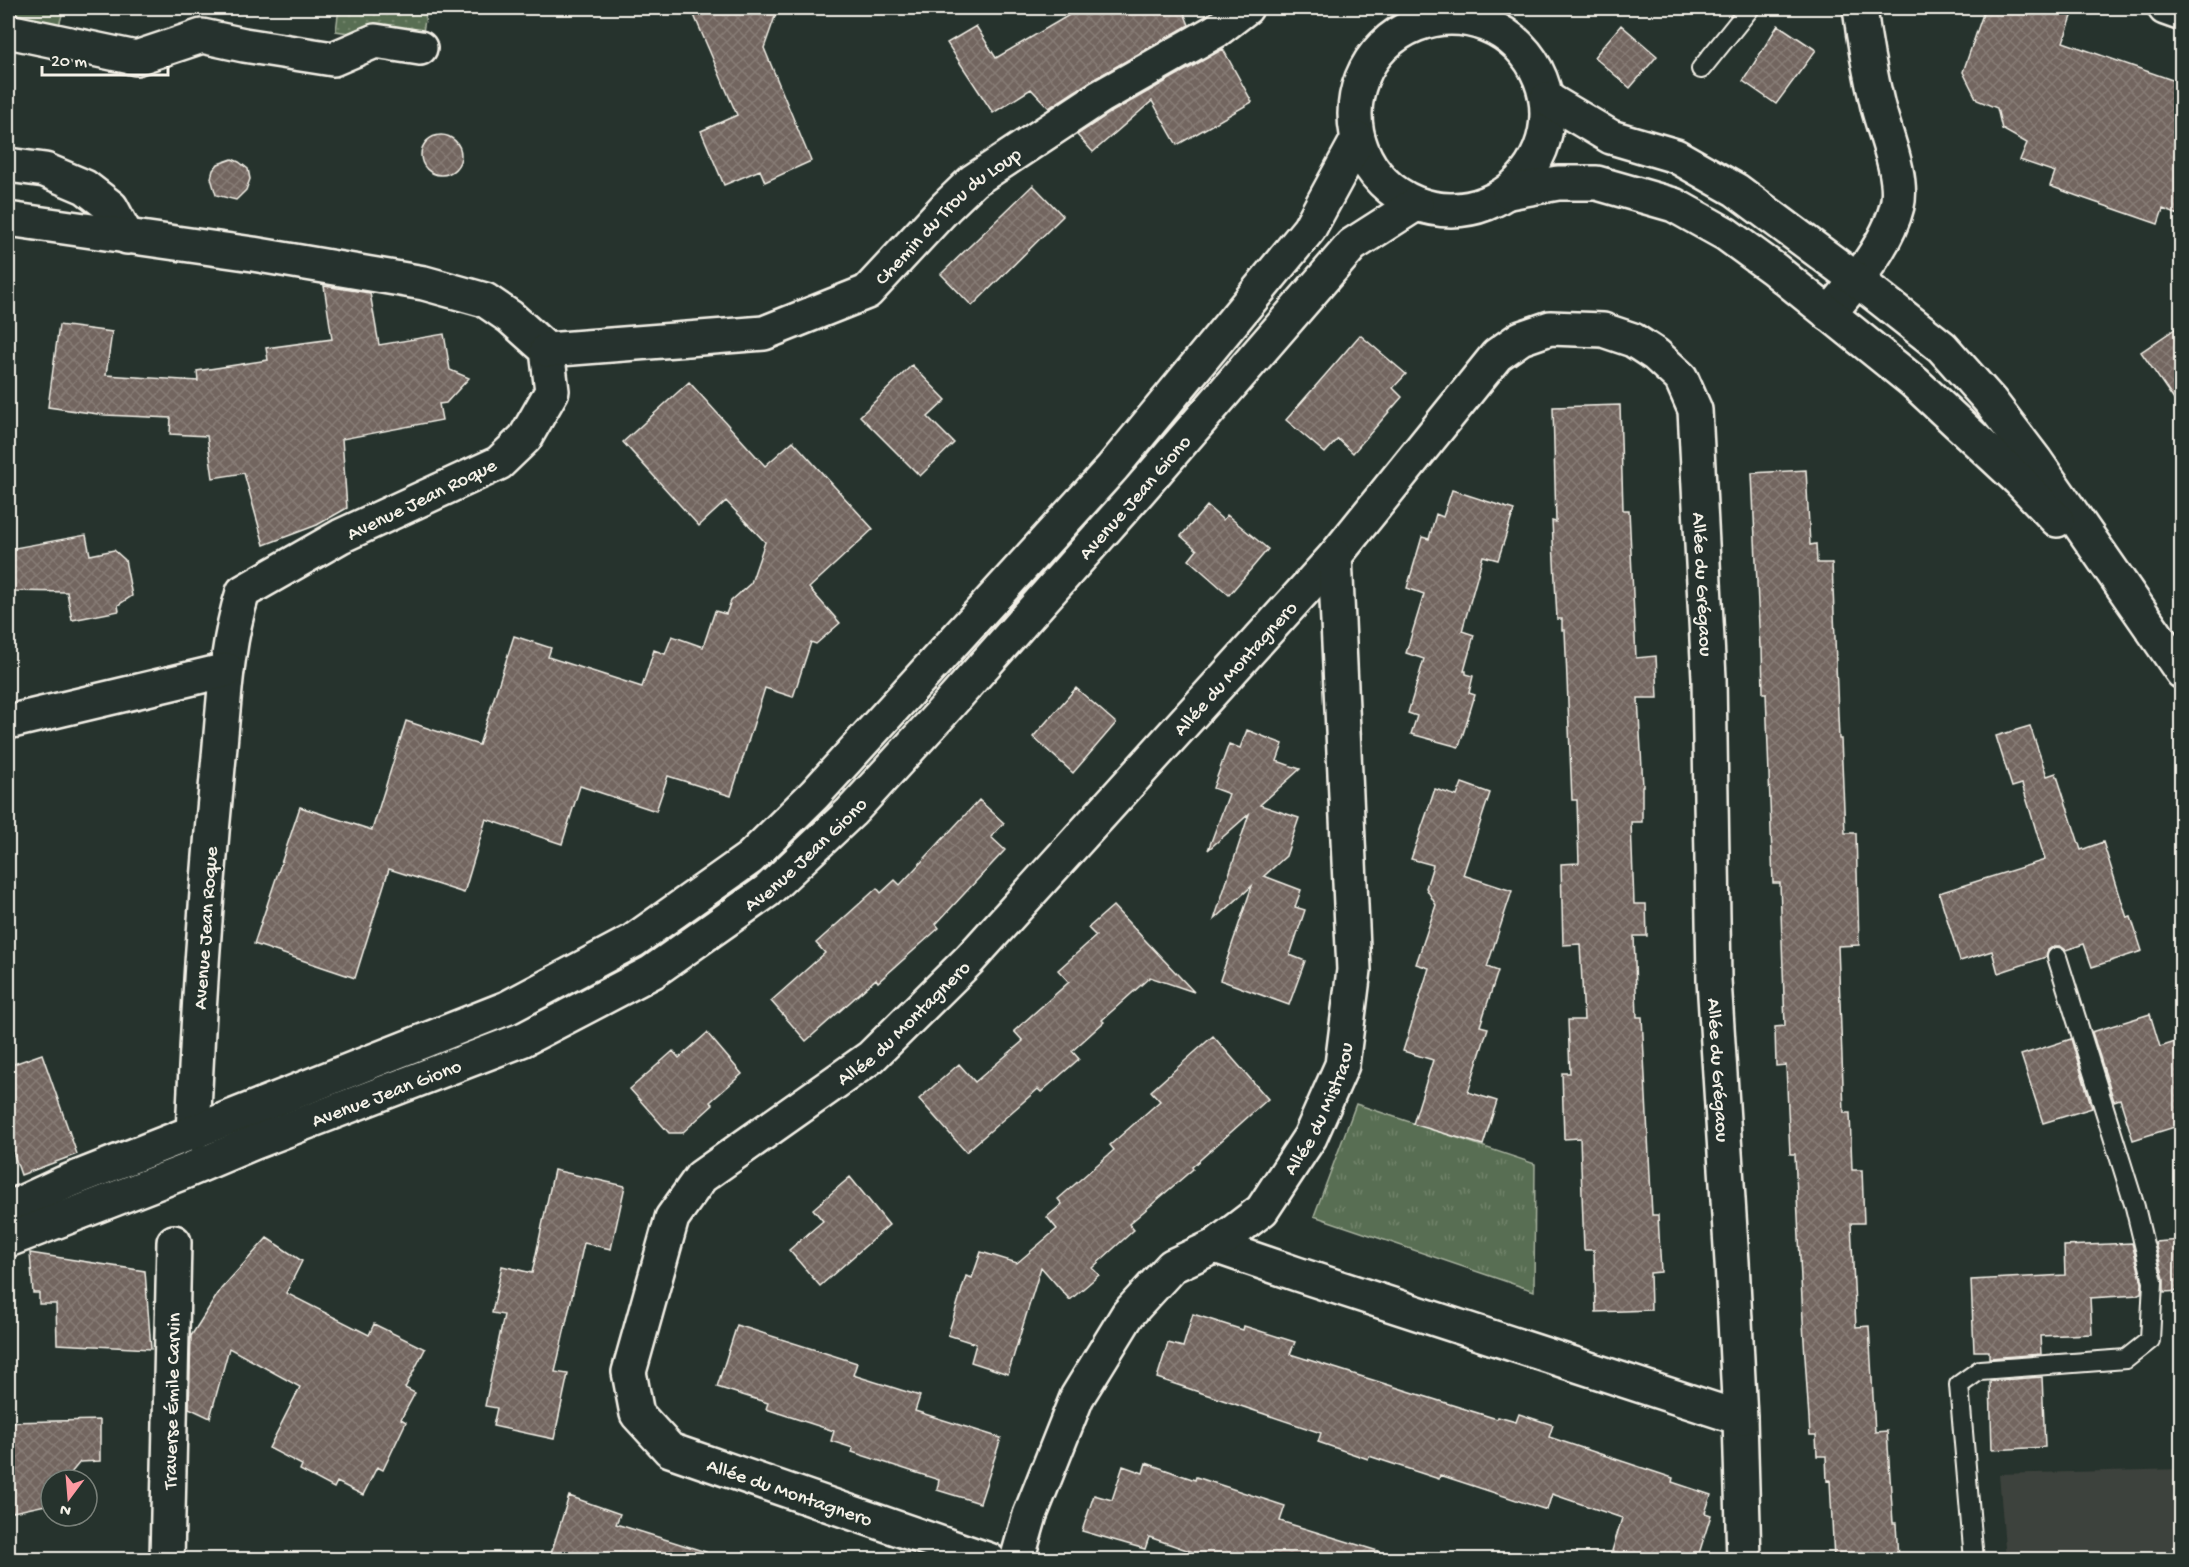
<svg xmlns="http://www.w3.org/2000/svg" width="2189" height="1567" viewBox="0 0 2189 1567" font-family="'Gochi Hand',sans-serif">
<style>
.built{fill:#3d423c}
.grass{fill:url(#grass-tufts);stroke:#a6b09d;stroke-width:1.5}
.park{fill:url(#park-dots);stroke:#a6b09d;stroke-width:1.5}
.pitch{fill:#586e52;stroke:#a6b09d;stroke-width:1.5}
.building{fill:url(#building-cross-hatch);stroke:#f4f1e8;stroke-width:1.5}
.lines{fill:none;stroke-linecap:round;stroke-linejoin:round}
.lane-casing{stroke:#f4f1e8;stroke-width:22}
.street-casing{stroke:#f4f1e8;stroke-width:38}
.secondary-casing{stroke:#f4f1e8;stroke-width:38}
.lane{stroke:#26332d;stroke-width:18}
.street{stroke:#26332d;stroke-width:33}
.secondary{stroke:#26332d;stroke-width:33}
.labels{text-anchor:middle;stroke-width:4.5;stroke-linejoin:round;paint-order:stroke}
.street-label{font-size:20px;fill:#f4f1e8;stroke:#26332d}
</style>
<defs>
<pattern id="grass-tufts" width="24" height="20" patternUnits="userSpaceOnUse" patternTransform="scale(1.5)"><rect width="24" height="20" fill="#586e52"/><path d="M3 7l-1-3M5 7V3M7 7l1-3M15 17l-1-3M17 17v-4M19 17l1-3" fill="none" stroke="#71836b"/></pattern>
<pattern id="park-dots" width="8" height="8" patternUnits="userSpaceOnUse" patternTransform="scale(1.5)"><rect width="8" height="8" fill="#586e52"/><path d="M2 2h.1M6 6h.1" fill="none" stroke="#71836b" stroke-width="1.8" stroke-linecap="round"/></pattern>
<pattern id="building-cross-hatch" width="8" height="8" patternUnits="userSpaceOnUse" patternTransform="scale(1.5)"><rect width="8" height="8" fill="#72655f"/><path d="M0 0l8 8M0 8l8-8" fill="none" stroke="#877c76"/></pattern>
</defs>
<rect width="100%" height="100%" fill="#26332d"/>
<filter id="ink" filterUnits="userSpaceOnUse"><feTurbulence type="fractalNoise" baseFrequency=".0167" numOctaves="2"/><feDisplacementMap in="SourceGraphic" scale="12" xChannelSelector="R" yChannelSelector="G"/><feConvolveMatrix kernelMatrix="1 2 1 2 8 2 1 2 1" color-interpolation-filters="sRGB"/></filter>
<g filter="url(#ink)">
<path class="built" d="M2181,1469V1559H2006L1999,1474Z"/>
<path class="grass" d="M1356,1104L1535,1164L1534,1291L1314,1216Z"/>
<path class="park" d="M339,8H427L421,44L336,31Z"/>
<path class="pitch" d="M8,8H64L56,36L8,25Z"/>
<path class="building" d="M691,8H778L764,48L811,161L765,182L760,170L724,185L701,131L737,115Z
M1081,8H1182L1189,25L1091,81L1049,108L1031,89L993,113L947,43L976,26L996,58Z
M1985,8H2075L2063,42L2181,83V216L2163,209L2158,224L2080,197L2050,186L2055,172L2020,160L2027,143L2002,129L1997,108L1977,100L1963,72Z
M1621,25L1657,56L1630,88L1594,57Z
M1778,25L1816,50L1776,104L1743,81Z
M1223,49L1252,102L1177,145L1152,101L1093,152L1077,135L1110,113Z
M421 155a20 20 0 1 1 40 0a20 20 0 1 1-40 0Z
M232,159L239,162L248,169L250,179L246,190L236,200L216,195L211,178L213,170L218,164Z
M1033,185L1063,216L972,306L941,274Z
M324,286L370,293L379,345L444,334L450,370L469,378L446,403L439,404L442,420L342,439L347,508L317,525L264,545L244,473L213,478L207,436L170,434L171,418L105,415L48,407L59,325L112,332L106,375L198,381L197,371L268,360L266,348L332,339Z
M2181,325V410L2141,352Z
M1360,335L1406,374L1393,388L1402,397L1353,453L1338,439L1325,453L1286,420Z
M912,365L946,400L928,417L954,443L920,476L860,416Z
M689,382L765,466L793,441L873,529L809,588L840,623L816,644L811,642L793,697L765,688L731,796L668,776L656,811L580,786L562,844L486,819L464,893L389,869L355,978L254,944L300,807L372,830L406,721L479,745L514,636L551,648L548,657L642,687L654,650L665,654L672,636L703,647L715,611L726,614L731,601L751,583L765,542L726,501L699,526L623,442Z
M1620,405L1623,510H1629L1636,658L1656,656L1658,698H1638L1643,786H1642V822H1631L1634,904H1646L1647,936H1634L1637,1017H1642L1652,1215H1658L1661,1272L1650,1273L1651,1310L1596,1312L1594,1250H1584L1580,1138L1564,1139L1562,1073H1570L1568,1020H1584L1580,944L1563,945L1561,864L1579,863L1577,800H1572L1565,630H1562V619H1557L1552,521L1556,522L1553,407Z
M1806,470L1810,545L1816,544L1817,563H1832L1839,739H1841L1845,833H1856L1859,945L1838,946L1844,1113H1850L1852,1170H1862L1864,1223H1851L1856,1327L1869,1326L1875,1432L1887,1431L1893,1523H1896L1898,1560H1834L1830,1480L1827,1481L1826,1456H1817L1816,1435H1810L1804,1341L1795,1154H1790L1786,1065L1776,1066L1775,1027L1785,1026L1780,883H1773L1766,693H1763L1762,648H1760L1752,473Z
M1452,490L1514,510L1498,560L1483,556L1462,631L1474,635L1464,671H1466V674L1473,676L1469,693L1475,695L1459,747L1411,734L1417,716L1408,713L1424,659L1406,653L1424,594L1407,588L1422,537L1429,539L1436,514L1443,517Z
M1207,506L1223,520L1227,515L1268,549L1229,595L1189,560L1197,550L1181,536Z
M86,535L90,555L114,550L125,560L132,596L118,605L119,611L72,620L67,592L11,591L9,549Z
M1076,688L1116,723L1073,773L1033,737Z
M2030,726L2047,776L2056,773L2081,850L2103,842L2127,918L2131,917L2142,951L2092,967L2084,944L2066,950L2060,946H2054L2048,950L2046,957L1998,973L1992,951L1960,961L1939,893L2045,860L2022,784L2012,787L1996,736Z
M1247,730L1283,744L1277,761L1300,769L1260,805L1299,818L1286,856L1264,876L1301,890L1295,907L1305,910L1290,955L1305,961L1289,1005L1220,980L1252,886L1214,920L1249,814L1208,850L1229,794L1213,788L1229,744L1240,748Z
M1462,783L1490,793L1463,875L1512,891L1487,967L1498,971L1480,1026L1488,1028L1468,1092L1497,1101L1483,1145L1413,1124L1433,1060L1403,1051L1429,968L1416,964L1436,905L1426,888L1433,865L1411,859L1435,789L1457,796Z
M979,800L1004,823L991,837L1005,850L936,924L939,928L878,982L876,979L806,1041L771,1001L825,953L816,943L877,888L881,893L895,880L900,885Z
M1113,906L1194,992L1150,977L1102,1020L1104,1022L1072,1051L1079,1059L1041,1092L1038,1089L966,1152L919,1099L959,1064L975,1082L1023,1041L1014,1031L1069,982L1058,970L1096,936L1088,928Z
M2150,1014L2160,1047L2181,1040V1125L2133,1140L2120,1099L2114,1101L2092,1032Z
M707,1033L742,1074L710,1102L713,1105L682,1133H669L630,1089L673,1051L679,1058Z
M1213,1036L1268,1099L1192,1167L1193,1169L1129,1224L1134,1230L1092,1268L1099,1275L1070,1300L1041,1267L1008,1374L971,1362L976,1344L948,1335L966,1276L972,1278L981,1252L1017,1263L1057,1229L1047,1217L1062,1204L1058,1199L1114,1150L1110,1145L1160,1101L1151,1091Z
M2071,1039L2092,1108L2043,1123L2021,1055Z
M42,1054L77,1154L21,1175L8,1137V1066Z
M554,1170L625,1186L611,1249L584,1243L555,1372L568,1374L554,1439L493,1426L497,1408L485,1406L504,1315L492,1313L502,1266L532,1273Z
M850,1177L889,1225L820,1286L789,1250L823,1221L813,1209Z
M267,1238L302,1261L286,1293L369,1335L374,1324L425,1349L405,1388L415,1393L401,1419L406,1422L383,1470L377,1467L363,1495L337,1482L334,1488L300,1470L302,1465L269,1448L300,1387L229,1348L210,1418L189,1408L191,1336L221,1289Z
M2181,1240V1291L2164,1292V1279L2155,1242Z
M2132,1243L2142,1283L2141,1293L2138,1294V1295L2090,1298L2092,1334L2040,1336L2041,1354L1989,1358V1351H1974L1971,1280L2065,1275L2064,1246Z
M30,1253L145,1271L151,1349L57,1344L56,1304H39V1293H33Z
M1193,1314L1243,1330L1244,1326L1295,1342L1290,1354L1497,1419L1498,1417L1516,1422L1519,1414L1553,1425L1549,1437L1673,1478L1672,1482L1711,1495L1705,1513L1711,1515L1697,1560H1643L1612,1551L1622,1518L1552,1494L1547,1510L1440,1475L1439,1479L1369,1456L1368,1459L1318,1442L1321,1433L1157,1378L1168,1343L1183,1347Z
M737,1325L857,1363L853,1375L920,1396L915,1411L1001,1438L980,1503L937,1490L939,1480L852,1452L853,1448L831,1441L834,1431L766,1409L768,1403L717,1387Z
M2042,1377L2045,1447L1992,1450L1990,1381Z
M100,1420V1461L80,1462L65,1480H51V1491L44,1492L46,1505L8,1513V1422Z
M1146,1463L1195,1480L1196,1477L1285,1506L1280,1521L1378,1551L1376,1560H1216L1149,1537L1145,1549L1082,1531L1094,1495L1112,1500L1123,1466L1143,1473Z
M569,1496L620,1514L616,1524L706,1552L705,1560H549Z"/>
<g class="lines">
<defs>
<path id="lane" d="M1701,69L1750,8
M1974,1560L1959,1385L1980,1370L2126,1359L2150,1340L2153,1282L2135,1207L2057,957"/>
<g id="street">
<path d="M2165,8L2182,14"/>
<path d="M8,31L136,58L202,36L244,45L333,59L375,41L420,48"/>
<path d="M8,165L45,170L85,187L111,207L127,237"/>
<path d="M8,219L253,254L424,283L485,300L510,317L547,350L552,391L525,438L499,463L341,536L243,592C225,648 224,709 218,767C206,889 198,1011 193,1134"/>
<path d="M1829,314C1854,284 1888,244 1897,206C1904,178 1885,134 1878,107C1870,74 1864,41 1860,8"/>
<path id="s1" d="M547,350L764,333L867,292L946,207L973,181L1100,97L1216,31L1246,8"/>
<path d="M8,722L227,670"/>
<path d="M1740,1418L1744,1560"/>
<path id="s2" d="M167,1560L174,1242"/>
<path id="s3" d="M989,1560L670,1450L637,1414L629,1372L672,1218L701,1177L871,1057L970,959L1335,556L1497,355L1521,338L1550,328L1603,330L1633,340L1656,355L1681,378L1695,410L1709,678L1714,980L1732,1262L1740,1418L1297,1274L1215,1246"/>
<path id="s4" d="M1017,1560L1030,1515L1077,1397L1128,1314L1172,1266L1215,1246L1262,1210L1310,1137L1342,1065L1354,970L1335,556"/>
</g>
<g id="secondary">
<circle cx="1451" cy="114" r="96"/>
<path d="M1547,99L1611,137L1676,156L1736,190L1857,280L1942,347L1991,402L2035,460L2182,672"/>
<path d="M1509,192L1558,183H1597L1674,205L1726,234L1774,269L1914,382L2019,480L2057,520"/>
<path d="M8,1209L64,1183L507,1008L633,941L750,858L815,794L1112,468L1309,229L1358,139"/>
<path id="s5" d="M8,1240L184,1172L255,1142L524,1039L652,972L767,891L851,812L938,717L1139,491L1352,245L1416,204"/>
</g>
</defs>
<use href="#lane" class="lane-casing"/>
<use href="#street" class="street-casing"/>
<use href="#secondary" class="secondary-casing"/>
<use href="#lane" class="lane"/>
<use href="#street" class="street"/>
<use href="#secondary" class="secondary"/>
</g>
</g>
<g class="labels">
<g class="street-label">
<text dy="7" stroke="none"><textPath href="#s1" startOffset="440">Chemin du Trou du Loup</textPath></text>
<text dy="7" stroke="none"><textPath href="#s5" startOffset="1378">Avenue Jean Giono</textPath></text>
<text transform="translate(421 498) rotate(-26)" y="7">Avenue Jean Roque</text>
<text dy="7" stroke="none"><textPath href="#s3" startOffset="2204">Allée du Grégaou</textPath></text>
<text dy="7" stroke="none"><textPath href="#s3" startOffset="1380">Allée du Montagnero</textPath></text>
<text dy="7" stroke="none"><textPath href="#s5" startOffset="892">Avenue Jean Giono</textPath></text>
<text transform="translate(204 928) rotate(-86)" y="7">Avenue Jean Roque</text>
<text dy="7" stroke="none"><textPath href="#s3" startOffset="894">Allée du Montagnero</textPath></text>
<text dy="7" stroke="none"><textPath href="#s3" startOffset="2690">Allée du Grégaou</textPath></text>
<text dy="7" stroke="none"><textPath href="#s5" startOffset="406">Avenue Jean Giono</textPath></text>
<text dy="7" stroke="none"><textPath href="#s4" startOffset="560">Allée du Mistraou</textPath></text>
<text dy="7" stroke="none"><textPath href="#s2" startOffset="159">Traverse Émile Carvin</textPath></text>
<text transform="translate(790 1491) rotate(19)" y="7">Allée du Montagnero</text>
</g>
</g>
<rect width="2189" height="1567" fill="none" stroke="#26332d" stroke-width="30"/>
<rect x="15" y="15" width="2159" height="1537" fill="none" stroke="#f4f1e8" stroke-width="2" filter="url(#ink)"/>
<g transform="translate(69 1498) rotate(196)"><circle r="28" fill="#26332d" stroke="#787f78" stroke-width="1.5"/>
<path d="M0-4.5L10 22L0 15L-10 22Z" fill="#ff9aa2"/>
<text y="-9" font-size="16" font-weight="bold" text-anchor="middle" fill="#f4f1e8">N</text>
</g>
<path d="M42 66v9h126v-9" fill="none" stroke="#f4f1e8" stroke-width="3"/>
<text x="51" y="66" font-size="18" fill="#f4f1e8" stroke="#26332d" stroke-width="4.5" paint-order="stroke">20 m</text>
</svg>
